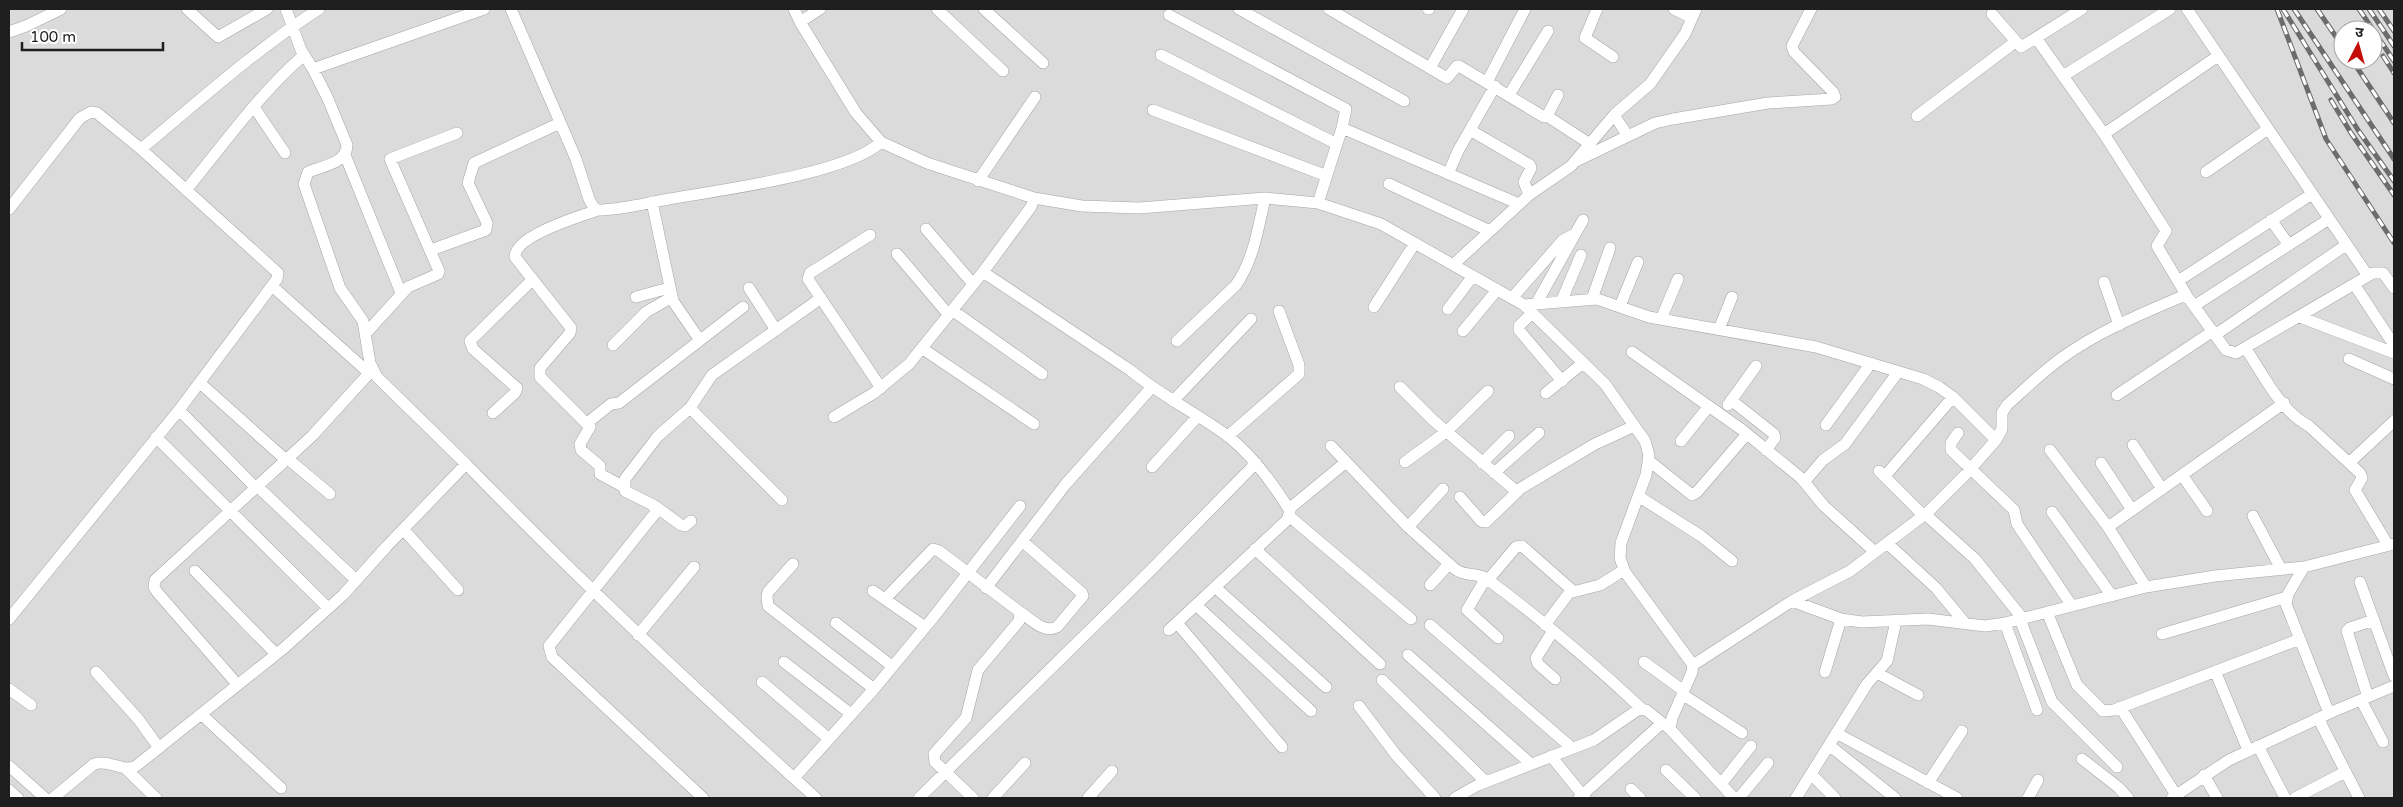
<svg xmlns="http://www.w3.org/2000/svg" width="2403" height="807" viewBox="0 0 2403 807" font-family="'Varela Round','Noto Sans Devanagari',sans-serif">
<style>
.residential{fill:#dcdbdb;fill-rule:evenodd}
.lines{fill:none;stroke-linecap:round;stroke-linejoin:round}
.minor-casing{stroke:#a5a5a5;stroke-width:12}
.minor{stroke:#fff;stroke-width:11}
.rail-casing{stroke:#6c6c6c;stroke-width:5}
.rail{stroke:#fff;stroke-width:3;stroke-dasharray:9;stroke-linecap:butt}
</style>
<rect width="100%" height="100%" fill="#efebe5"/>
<path class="residential" d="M9,9H2394V798H9ZM2343,30H2373V60H2343Z"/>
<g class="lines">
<defs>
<path id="minor" d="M187,9L218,37L267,9
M286,9L301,50L313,69L484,9
M511,9L576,159L589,199L594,208L598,210C621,210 646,203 669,199C719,190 847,174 881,142
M794,9L800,22L856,113L881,142L927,163L1034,198L1082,206L1139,208L1265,198L1318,203L1381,224L1524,305L1605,384L1645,441L1649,455L1646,475L1621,543L1620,558L1625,572L1693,665L1692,672L1672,718L1670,729L1734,798
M937,9L1003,71
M984,9L1043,63
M1239,9L1404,101
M1329,9L1447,78L1457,66H1459L1544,117L1547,116L1558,95
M1428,9H1429
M1597,9L1585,38L1613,57
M1674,9L1692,18
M2187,9L2368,276
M1992,14L2021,47L2082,9
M1169,15L1346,109L1342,128L1318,203
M800,22L820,9
M9,32L26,26L61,9
M2036,38L2104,134L2166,231L2157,246L2187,296
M1161,55L1337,144
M1430,68L1463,9
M2063,76L2170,9
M1487,82L1525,9
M1509,95L1548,31
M254,107L285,153
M1153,110L1327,176
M1614,115L1628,136
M1547,116L1590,144
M1917,116L2015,42
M1342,128L1519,204
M1470,130L1530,165L1531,168L1524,182L1529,195
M2104,134L2218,56
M141,149C199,101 255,50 319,9
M345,155L401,293
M1576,161L1655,123L1673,119L1768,103L1832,99L1835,97L1833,92L1794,52L1792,46L1811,9
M2206,172L2268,129
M1448,174L1458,151L1495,86
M978,181L1035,97
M1389,184L1490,231
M186,190C224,144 259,94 304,55
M652,202L673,301L699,339
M9,209L80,118L91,112L97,113L141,149L278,273L277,279L179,410L9,619
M598,210C580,216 514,236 515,257L571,328L570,333L540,368V377L590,427L580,444L581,450L600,466V474L624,487
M2271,220L2289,245
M926,229L973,284
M870,235L810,273L808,279L881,388
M431,250L486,230L487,223L468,183L474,163L560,123
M897,254L948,314
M1454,264L1529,195L1571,166L1615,114L1650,84L1685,34L1696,9
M983,272L1130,370C1161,396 1197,413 1229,437C1254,457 1274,485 1290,511L1287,520L1169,630
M2178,281L2312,194
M2104,282L2119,325
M2354,284L2394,345
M272,286L369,373
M749,288L776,330
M636,297L669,288
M1512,298L1563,240L1575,234
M1592,299L1610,248
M1561,302L1581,255
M1536,304L1583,220
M1524,305L1597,299L1649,317L1816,347L1923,379L1939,387L1953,397L1996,440
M1620,306L1638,262
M2194,306L2329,219
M1374,307L1415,243
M1448,309L1473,276
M952,310L1042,374
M1532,313L1519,326V330L1562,381
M2300,317L2394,353
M1661,319L1678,279
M1719,329L1732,297
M1463,331L1497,290
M367,332L408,287L438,274L439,271L390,159L457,133
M2215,335L2346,245
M1177,341L1236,285C1254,259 1258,228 1265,198
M613,345L646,312L672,297
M923,349L1034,424
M2246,349C2263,374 2281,412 2309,426L2360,473L2362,478L2355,490L2388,545
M1632,352L1741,429L1801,478L1824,506L1875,552
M2349,359L2394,379
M200,383L286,460
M1400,387L1433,420L1516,491L1595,444L1634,426
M1546,393L1583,363
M2117,395L2213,331
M1731,400L1774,434L1775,438L1766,450
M1173,401L1251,319
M1728,405L1756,366
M690,408L782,500
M179,410L256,488
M493,413L515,393L517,388L473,349L470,341L532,280
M834,417L874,393L909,364L983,272L1031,207L1034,198
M587,423L611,404L619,403L743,307
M1826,425L1871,363
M1958,433L1951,443V450L2014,510L2017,524L2072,606
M1228,436L1299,374V365L1279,311
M156,437L328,608
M1681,441L1709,406
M2133,445L2162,489
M1331,446L1408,527L1455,569C1465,577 1477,572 1487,579C1541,619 1593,663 1642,709
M2050,450L2108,527L2146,587
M288,459L330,494
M1648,460L1692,495L1697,492L1747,434
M1405,462L1446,432L1488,391
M1482,463L1509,436
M2101,463L2132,510
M2349,463L2394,421
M466,464C579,580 696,690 816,798
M1152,467L1198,416
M1879,471L1923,515
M1494,473L1539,433
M2182,475L2207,511
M1885,476L1953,397
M1805,481L1823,460L1845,444L1898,372
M258,487L356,580
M1638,496L1701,536L1732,561
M1460,497L1481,521L1486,522L1519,490
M655,506L681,525L685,526L691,521
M1289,509L1346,462
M2052,512L2112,596
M1925,514L1975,559L2023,619
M1289,516L1411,619
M2253,516L2281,569
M1408,527L1443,489
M2108,527L2284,403
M403,529L458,590
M1887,543L1936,588L1965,623
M1255,549L1380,664
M793,564L768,592L767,597L768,606L874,689
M2304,567L2288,594L2286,604L2329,713
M195,571L276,654
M1486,578L1467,610L1498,638
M1488,580L1516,547L1522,546L1573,591
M2360,582L2394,676
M1430,585L1449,564
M1215,587L1326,687
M986,588L1065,485L1151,388
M873,591L925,627
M885,599L933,549L939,551L1020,612L1019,621L978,670L966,718L934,754L935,762L973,798
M1792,601L1841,619L1862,622L1928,619L1985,626L2005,623L2146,587L2215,576L2304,567L2394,544
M1196,605L1311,711
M1020,612C1031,619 1044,634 1057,627L1083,596L1082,593L1022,541
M2047,612L2077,685L2103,711L2114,710L2300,639
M2020,619L2052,702L2117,767
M836,623L892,666
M1177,623L1282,747
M2005,623L2037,710
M1430,625L1572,748
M1545,625L1569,593L1600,585L1624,570
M1553,631L1536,658L1538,664L1555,679
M2162,634L2287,597
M638,635L694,567
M1408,655L1531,764
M784,662L851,714
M1644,662L1684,691
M1693,665L1792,601L1850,571L1928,512L1966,474L1996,440L2002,429V413L2007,405C2025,389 2043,371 2063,357C2099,331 2143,313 2183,296L2189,299L2226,350L2236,353L2373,273H2383L2394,288
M2215,671L2248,750
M96,672L139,720L159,748
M1825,672L1841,619
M1877,673L1918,695
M1382,680L1486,782
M762,682L829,739
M237,684L157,592L154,587L155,580L312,436L373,369
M9,689L31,705
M1682,694L1742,733
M2368,697L2347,631L2350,628L2374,620
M2361,700L2383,742
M1359,706L1396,755L1435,798
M2120,707L2176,795
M201,714L281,788
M2318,718L2359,798
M1836,733L1957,798
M1829,745L1895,798
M2258,746L2285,798
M1551,756L1585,798
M2082,759L2118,787L2128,798
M9,766L45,798
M125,768L156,798
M1666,770L1695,798
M1811,774L1835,798
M2204,775L2217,798
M794,778L874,689L932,619L1020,506
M1928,783L1962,731
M1721,784L1751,746
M1631,789L1640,798
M9,790L18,798
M53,798L94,764C110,759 123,773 136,766L284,648L343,595L387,546L466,464L377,377L370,363L363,321L340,288L304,184L308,172C323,166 347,163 347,145L328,99L313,69
M703,798L552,657L549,646L656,512L653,505L625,491V479L658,436L690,408L712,375L821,298
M919,798L1151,570L1256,463
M993,798L1025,763
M1088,798L1112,771
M1455,798L1478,785L1594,740L1639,709L1646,710L1670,729
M1579,798L1662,723
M1739,798L1768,763
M1796,798L1867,684L1887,661L1896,621
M2028,798L2038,780
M2172,798L2229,760L2334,711L2394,686
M2295,798L2345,772"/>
</defs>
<use href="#minor" class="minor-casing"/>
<use href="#minor" class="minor"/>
<defs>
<path id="rail" d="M2277,9L2326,139L2394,243
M2283,9L2358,130L2394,181
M2294,9L2394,159
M2317,9L2343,47
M2359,9L2394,61
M2369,9L2394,46
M2379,9L2394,31
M2383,56L2394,73
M2352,60L2394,123
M2331,100L2351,133L2394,195"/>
</defs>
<use href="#rail" class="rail-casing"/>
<use href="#rail" class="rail"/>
</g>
<rect width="2403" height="807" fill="none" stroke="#1e1e1e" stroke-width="20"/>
<g transform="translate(2358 45) rotate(6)"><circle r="24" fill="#ffffff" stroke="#a5a5a5"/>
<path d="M0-4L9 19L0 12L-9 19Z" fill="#c40c09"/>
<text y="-8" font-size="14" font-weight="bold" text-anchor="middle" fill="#1e1e1e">उ</text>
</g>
<path d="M22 42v8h141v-8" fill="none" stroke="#1e1e1e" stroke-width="2.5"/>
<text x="30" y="42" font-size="15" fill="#1e1e1e" stroke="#ffffff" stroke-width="4" paint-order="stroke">100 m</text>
</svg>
